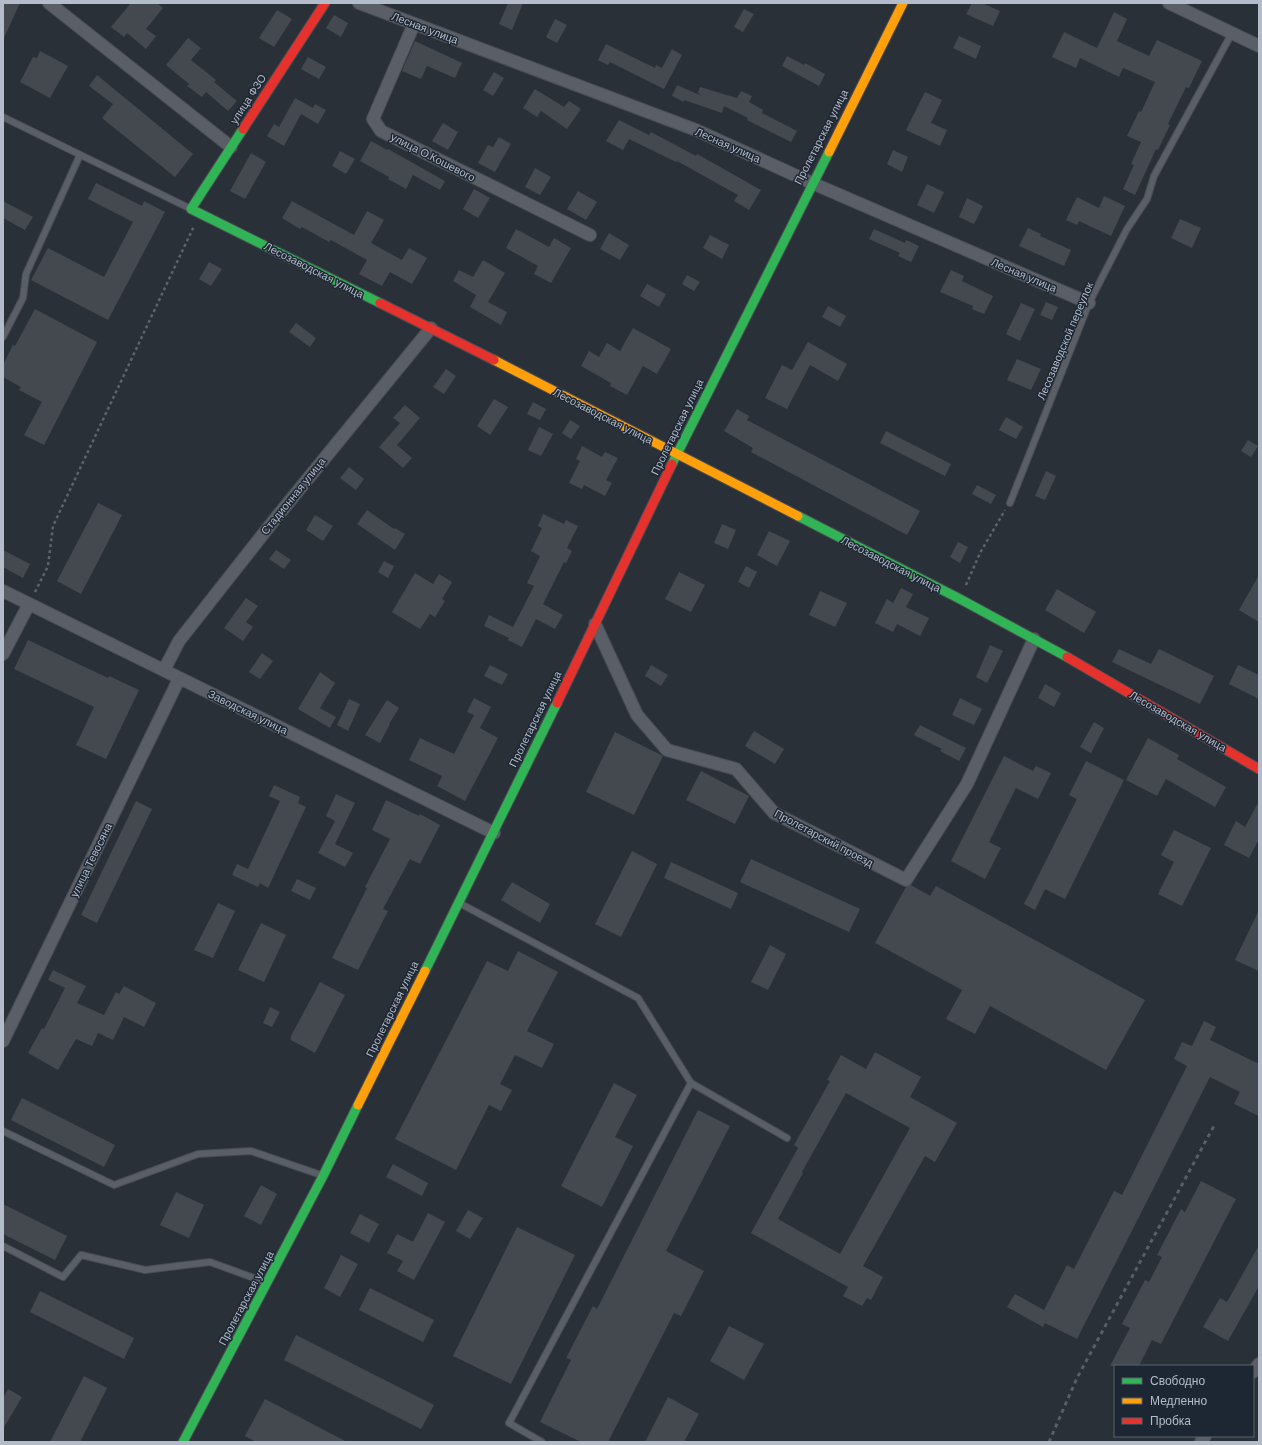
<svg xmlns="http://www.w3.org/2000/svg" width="1262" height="1445" viewBox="0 0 1262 1445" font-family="'DM Sans',sans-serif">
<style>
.building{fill:#444950;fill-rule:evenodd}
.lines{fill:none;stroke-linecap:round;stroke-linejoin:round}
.lane-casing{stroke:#484c53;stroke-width:8}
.street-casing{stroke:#484c53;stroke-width:14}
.fast-casing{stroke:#484c53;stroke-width:11}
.slow-casing{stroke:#484c53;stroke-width:11}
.jam-casing{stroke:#484c53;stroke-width:11}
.path{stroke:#5d636a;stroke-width:2.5;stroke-dasharray:3 3;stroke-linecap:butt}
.lane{stroke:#5a5e66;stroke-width:6}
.street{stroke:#5a5e66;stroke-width:12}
.fast{stroke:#30b455;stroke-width:9}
.slow{stroke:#ff9f0a;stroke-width:9}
.jam{stroke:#e5322d;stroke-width:9}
.rail{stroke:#595d64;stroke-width:3;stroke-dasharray:4 4;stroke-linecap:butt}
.labels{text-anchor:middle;stroke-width:3;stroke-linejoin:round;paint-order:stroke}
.street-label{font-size:11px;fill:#b4bcc9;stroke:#1d2633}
</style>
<rect width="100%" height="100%" fill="#2a3038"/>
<path class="building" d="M3,3H20L3,40Z
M131,3H157L163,8L146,29L156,36L146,49L127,33L124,37L111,27Z
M508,3H523L512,30L499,24Z
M972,3H982L1000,11L993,26L966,14Z
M744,9L754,14L743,32L734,27Z
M277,10L292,19L274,47L259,38Z
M1114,12L1127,19L1117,41L1149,56L1157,40L1202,61L1189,88L1186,87L1168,124L1170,125L1158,150L1156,149L1135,195L1123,189L1134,165L1131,164L1141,142L1127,136L1139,111L1141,112L1155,82L1123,68L1119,77L1080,58L1076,68L1052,57L1064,32L1097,48Z
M334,15L348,23L341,37L326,28Z
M555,19L567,25L557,43L546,37Z
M959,36L981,46L976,59L953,48Z
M188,38L201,48L191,60L216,80L214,82L237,101L228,111L206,92L202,97L187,86L189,84L166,65Z
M415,41L462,63L455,78L427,66L421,79L402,71Z
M606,44L655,68L656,65L662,68L672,49L682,55L664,89L610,62L608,65L598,60Z
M40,51L68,66L50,98L20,82L33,57L37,58Z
M787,56L804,65L805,63L825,74L819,86L782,66Z
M308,57L326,67L319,79L301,69Z
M494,72L504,78L493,96L483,90Z
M97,75L193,154L175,177L102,118L113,104L89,86Z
M677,85L702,96L698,93L700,87L737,98L741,91L752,96L749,102L763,110L762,113L797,131L791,142L747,120L748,118L724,106L722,113L684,100V102L672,96Z
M535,89L564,107L569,101L581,109L567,129L541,111L537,117L523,108Z
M925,92L942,100L931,123L947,130L940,146L906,130Z
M295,98L313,108L315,104L326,110L318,124L301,114L284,146L267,136L274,124L279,127Z
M619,120L649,135L651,132L696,156L697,154L761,190L749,210L734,201L738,195L677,161L676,162L629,139L623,150L606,141Z
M443,123L458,132L448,150L432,141Z
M499,137L511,144L495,172L478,163L488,145L493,147Z
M371,141L387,150L388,149L445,181L440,190L413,175L406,189L388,179L389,177L360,161Z
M893,150L908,157L902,172L887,164Z
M340,151L355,159L346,174L332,166Z
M251,153L266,162L245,199L230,191Z
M535,168L551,177L540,195L525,187Z
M96,183L142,206L144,201L165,212L108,320L31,280L48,248L104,277L133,222L88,199Z
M927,184L944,192L934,213L917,205Z
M474,189L490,198L478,218L463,209Z
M578,191L597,202L586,220L567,209Z
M1104,196L1125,206L1111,236L1079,221L1077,225L1066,220L1077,197L1099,208Z
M967,198L983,206L974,224L959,217Z
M3,201L33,217L25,230L3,218Z
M292,201L354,235L367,211L384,220L371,243L402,260L409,248L427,258L412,284L390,272L382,286L359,274L367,260L331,240L329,242L302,227L300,229L282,218Z
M1180,219L1201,228L1192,248L1171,238Z
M1028,228L1041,234L1040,236L1071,250L1064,266L1019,246Z
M516,229L549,247L554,238L571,248L551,283L534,274L538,266L506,248Z
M874,229L905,243L906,240L919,246L911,262L898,256L900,253L869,239Z
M609,233L629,245L620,260L600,249Z
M710,235L729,245L722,259L703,248Z
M483,260L505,273L488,302L507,312L501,325L470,307L476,295L453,281L459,270L473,277Z
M209,262L222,269L211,286L199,279Z
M951,270L964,276L962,281L993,296L984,314L972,309L973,306L940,292Z
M687,275L700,282L694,291L682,284Z
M647,284L666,294L659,307L640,296Z
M1046,302L1058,307L1052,320L1040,315Z
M1021,303L1035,309L1020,341L1006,334Z
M828,306L846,316L840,327L822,317Z
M35,309L97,342L44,445L24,435L42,402L19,390L21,387L3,377V365L13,345L15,346Z
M296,323L316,338L310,347L289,332Z
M633,328L671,349L657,374L643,366L627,395L610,386L611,383L581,366L589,351L599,357L607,343L620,351Z
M808,342L847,364L838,381L810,365L787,409L765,398L782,365L792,370Z
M1017,359L1041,369L1031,390L1007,380Z
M446,369L456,376L444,394L433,387Z
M494,399L508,407L490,435L477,426Z
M533,402L546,409L540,420L527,414Z
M405,405L420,418L397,445L412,458L403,468L379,447L400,423L393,418Z
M737,409L749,416L747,420L920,511L907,535L751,452L753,448L724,431Z
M1006,417L1023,427L1016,439L999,430Z
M570,420L580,426L571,439L562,433Z
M539,427L553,434L541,456L528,450Z
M886,431L951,464L945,476L880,443Z
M1248,440L1258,446L1251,457L1241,451Z
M582,446L602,457L605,452L618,458L606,480L612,483L605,496L584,485L582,489L569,483L580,461L576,459Z
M349,467L364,479L356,490L340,478Z
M1046,471L1056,476L1045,500L1035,496Z
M977,485L996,495L991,504L972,494Z
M98,503L122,515L81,594L57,581Z
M367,510L394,529L395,528L405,534L395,550L357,524Z
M543,514L564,524L566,520L578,526L567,548L572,551L566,563L564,562L543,604L563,615L555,629L536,619L522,647L508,640L509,638L484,626L489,615L513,627L534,586L527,583L540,556L531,551L542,528L538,526Z
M315,515L333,526L323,541L306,530Z
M722,524L736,530L728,549L714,543Z
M769,531L790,541L777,566L757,555Z
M958,542L968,547L960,563L950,557Z
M3,550L30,564L23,578L3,567Z
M276,550L291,560L284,569L269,559Z
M384,561L394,566L388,578L378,572Z
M746,566L757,572L749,588L738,582Z
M679,572L705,585L691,612L665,599Z
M415,573L433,584L439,574L452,582L442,599L445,601L435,617L430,614L420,629L392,612Z
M1259,575V622L1239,610Z
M901,588L913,594L906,607L929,618L920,636L897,624L893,632L875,623L887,599L893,603Z
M1057,589L1096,612L1084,633L1045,610Z
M820,591L847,603L835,627L809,615Z
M246,598L258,606L246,622L253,627L243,641L224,628Z
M28,640L108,678L109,676L139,690L106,759L76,745L94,707L14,669Z
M990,645L1003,651L987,683L976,677Z
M1119,649L1151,664L1159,649L1214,676L1200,704L1112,662Z
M262,653L273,661L260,679L249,672Z
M490,665L508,674L502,685L484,676Z
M651,665L668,675L661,686L645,676Z
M1238,665L1259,675V699L1229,684Z
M320,672L335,683L320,708L336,717L330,728L298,709Z
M1045,684L1061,693L1054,707L1038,698Z
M474,698L491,707L480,728L498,738L465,801L437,786L442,776L409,760L420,738L454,754L474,715L467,712Z
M960,698L982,709L974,725L952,715Z
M349,699L360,704L348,731L337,725Z
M387,700L399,708L389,724H390L380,743L365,735Z
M1094,722L1104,728L1091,753L1080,747Z
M920,725L966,748L959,761L940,751L942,749L914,735Z
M754,731L784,749L775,764L745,746Z
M615,732L663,756L634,815L586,792Z
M1148,738L1179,755L1177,759L1226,787L1215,807L1166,779L1157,796L1126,780Z
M1004,756L1033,771L1036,766L1051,773L1038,799L1016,788L989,842L1001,848L985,879L951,861Z
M1086,761L1124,780L1065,899L1045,889L1035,910L1024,904L1077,799L1069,795Z
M701,771L749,796L735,824L686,800Z
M274,785L300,797L298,803L306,807L268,888L260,883L258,887L232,875L237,864L248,869L280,801L269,796Z
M336,794L355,803L335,844L353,853L345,867L318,853L335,821L326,816Z
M386,800L419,816L420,814L440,825L420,864L410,859L383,909L388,911L358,970L332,958L367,888L365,887L390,839L372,830Z
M136,801L152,809L97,923L81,915Z
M1259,801V839L1249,858L1224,845L1236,821L1245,827Z
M1174,830L1211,848L1182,906L1158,894L1174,862L1161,855Z
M632,851L657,864L621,937L595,924Z
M751,859L860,909L849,932L740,882Z
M671,862L738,893L731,909L664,878Z
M297,879L316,888L310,900L291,891Z
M512,882L550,904L540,923L501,900Z
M911,885L930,896L936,886L1145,1000L1106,1070L990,1006L975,1034L946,1019L962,990L875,943L906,887Z
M218,903L235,911L213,958L194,950Z
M1259,910V971L1235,960Z
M261,923L286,935L264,982L238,970Z
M770,945L786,954L768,990L751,982Z
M518,951L558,972L527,1031L554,1044L542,1068L515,1055L500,1084L512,1090L501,1111L489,1105L456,1170L395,1139L487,961L508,971Z
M53,970L86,986L77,1003L104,1015L116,992L119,994L124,986L156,1003L144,1027L124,1017L113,1040L98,1033L92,1046L76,1039L58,1070L28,1053L42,1028L44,1029L65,988L48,980Z
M320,982L345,995L315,1053L291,1040V1036Z
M270,1007L280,1012L272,1027L263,1023Z
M1204,1021L1216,1027L1210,1040L1259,1064V1116L1234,1104L1240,1092L1210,1077L1077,1339L1045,1323L1043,1327L1007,1307L1015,1294L1044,1310L1067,1265L1074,1269L1114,1191L1122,1195L1187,1066L1174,1059L1182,1042L1192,1046Z
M875,1052L921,1077L910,1097L957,1123L935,1162L925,1156L863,1266L883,1277L871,1300L867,1298L862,1306L843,1296L848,1287L751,1233L798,1148L794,1145L830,1081L827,1080L841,1055L866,1069ZM846,1093L910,1128L840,1254L778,1219L803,1173L802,1172Z
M614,1083L637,1095L615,1137L633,1146L602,1207L561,1186Z
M22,1098L115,1145L104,1167L11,1120Z
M698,1110L730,1126L666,1251L704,1271L681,1316L674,1313L608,1442H581L540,1422L571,1360L566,1358L593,1306L597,1309Z
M393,1164L428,1183L422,1196L386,1177Z
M1201,1181L1236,1199L1161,1344L1152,1340L1139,1366H1110L1130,1328L1122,1324L1145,1280L1149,1282L1162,1257L1157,1255L1181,1209L1185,1212Z
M261,1185L277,1194L261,1225L244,1216Z
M176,1192L204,1205L189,1238L160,1225Z
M3,1204L67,1236L55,1260L3,1234Z
M468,1210L483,1218L470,1239L456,1231Z
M428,1213L445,1222L414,1280L397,1271L403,1261L387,1253L397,1234L413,1242Z
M360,1214L379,1224L369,1243L350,1233Z
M517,1227L575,1255L511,1384L453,1356Z
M1259,1245V1286L1228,1341L1203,1327L1220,1298L1227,1302Z
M341,1255L358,1264L340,1297L324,1288Z
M370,1288L434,1320L423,1342L359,1310Z
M40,1291L134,1338L124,1359L30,1312Z
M729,1326L764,1344L744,1380L710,1361Z
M296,1335L434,1405L421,1429L284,1360Z
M84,1376L107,1388L80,1442H50Z
M8,1389L22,1397L3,1429V1398Z
M668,1397L699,1414L684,1442H645Z
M265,1399L347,1442H256L245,1436Z"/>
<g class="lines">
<defs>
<path id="lane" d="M3,117L191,209
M3,337L23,298L26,274L80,155
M1010,503L1089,303L1127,229L1147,199L1154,176L1232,33
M461,904L638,998L691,1083L509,1423L542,1442
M691,1083L787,1138
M3,1131L114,1185L198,1154L251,1151L321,1175
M3,1246L63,1277L81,1255L145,1270L210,1262L265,1282"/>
<path id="street" d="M49,3L231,147
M359,3L696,130L812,183L1089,303
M1169,3L1259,46
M414,24L373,119L381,131L590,235
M3,591L494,833
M595,624L637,715L667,750L736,769L774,813L906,880L967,784L1034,639
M3,654L29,604
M164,670L179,641L275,519L431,328
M3,1041L179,679
M1253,1372L1259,1364
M1201,1442L1205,1436"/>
<path id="fast" d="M243,129L191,209L380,303
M672,464L829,152
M798,516L960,599L1067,657
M425,971L557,703
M183,1442L323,1176L358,1105"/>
<path id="slow" d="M829,152L903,3
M494,360L798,516
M358,1105L425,971"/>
<path id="jam" d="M243,129L325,3
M380,303L494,360
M1067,657L1259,769
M557,703L672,464"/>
</defs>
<use href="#lane" class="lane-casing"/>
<use href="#street" class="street-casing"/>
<use href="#fast" class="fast-casing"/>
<use href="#slow" class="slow-casing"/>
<use href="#jam" class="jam-casing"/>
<path class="path" d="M966,585L980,553L1005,510
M35,592L48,566L53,526L194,226"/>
<use href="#lane" class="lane"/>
<use href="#street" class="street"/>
<use href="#fast" class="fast"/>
<use href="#slow" class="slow"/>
<use href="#jam" class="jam"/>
<path class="rail" d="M1049,1442L1077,1378L1215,1124"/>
</g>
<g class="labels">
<g class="street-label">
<text transform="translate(425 28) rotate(21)" y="4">Лесная улица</text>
<text transform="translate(248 99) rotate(-57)" y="4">улица ФЗО</text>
<text transform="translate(821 137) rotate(-63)" y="4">Пролетарская улица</text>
<text transform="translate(728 145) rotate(24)" y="4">Лесная улица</text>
<text transform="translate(433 157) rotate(27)" y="4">улица О.Кошевого</text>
<text transform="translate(314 270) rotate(27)" y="4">Лесозаводская улица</text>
<text transform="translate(1024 275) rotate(23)" y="4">Лесная улица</text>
<text transform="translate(1065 341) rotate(-67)" y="4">Лесозаводской переулок</text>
<text transform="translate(603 416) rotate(27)" y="4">Лесозаводская улица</text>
<text transform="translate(677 427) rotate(-64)" y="4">Пролетарская улица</text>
<text transform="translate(293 496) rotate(-51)" y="4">Стадионная улица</text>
<text transform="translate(891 564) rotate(27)" y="4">Лесозаводская улица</text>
<text transform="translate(248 712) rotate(26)" y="4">Заводская улица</text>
<text transform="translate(535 719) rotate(-64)" y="4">Пролетарская улица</text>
<text transform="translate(1178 721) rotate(30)" y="4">Лесозаводская улица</text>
<text transform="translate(824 838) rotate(28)" y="4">Пролетарский проезд</text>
<text transform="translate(91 860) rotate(-64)" y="4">улица Тевосяна</text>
<text transform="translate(392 1009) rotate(-64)" y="4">Пролетарская улица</text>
<text transform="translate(246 1298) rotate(-62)" y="4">Пролетарская улица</text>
</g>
</g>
<rect width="1262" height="1445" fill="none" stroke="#b4bcc9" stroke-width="8"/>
<rect x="1114" y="1365" width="140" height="72" fill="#1d2633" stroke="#59626f"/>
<rect x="1122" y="1378" width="20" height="6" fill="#30b455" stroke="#59626f"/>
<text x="1150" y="1385" font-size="12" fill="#b4bcc9">Свободно</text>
<rect x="1122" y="1398" width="20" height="6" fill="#ff9f0a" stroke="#59626f"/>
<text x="1150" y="1405" font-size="12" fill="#b4bcc9">Медленно</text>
<rect x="1122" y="1418" width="20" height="6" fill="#e5322d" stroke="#59626f"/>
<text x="1150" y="1425" font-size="12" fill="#b4bcc9">Пробка</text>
</svg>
